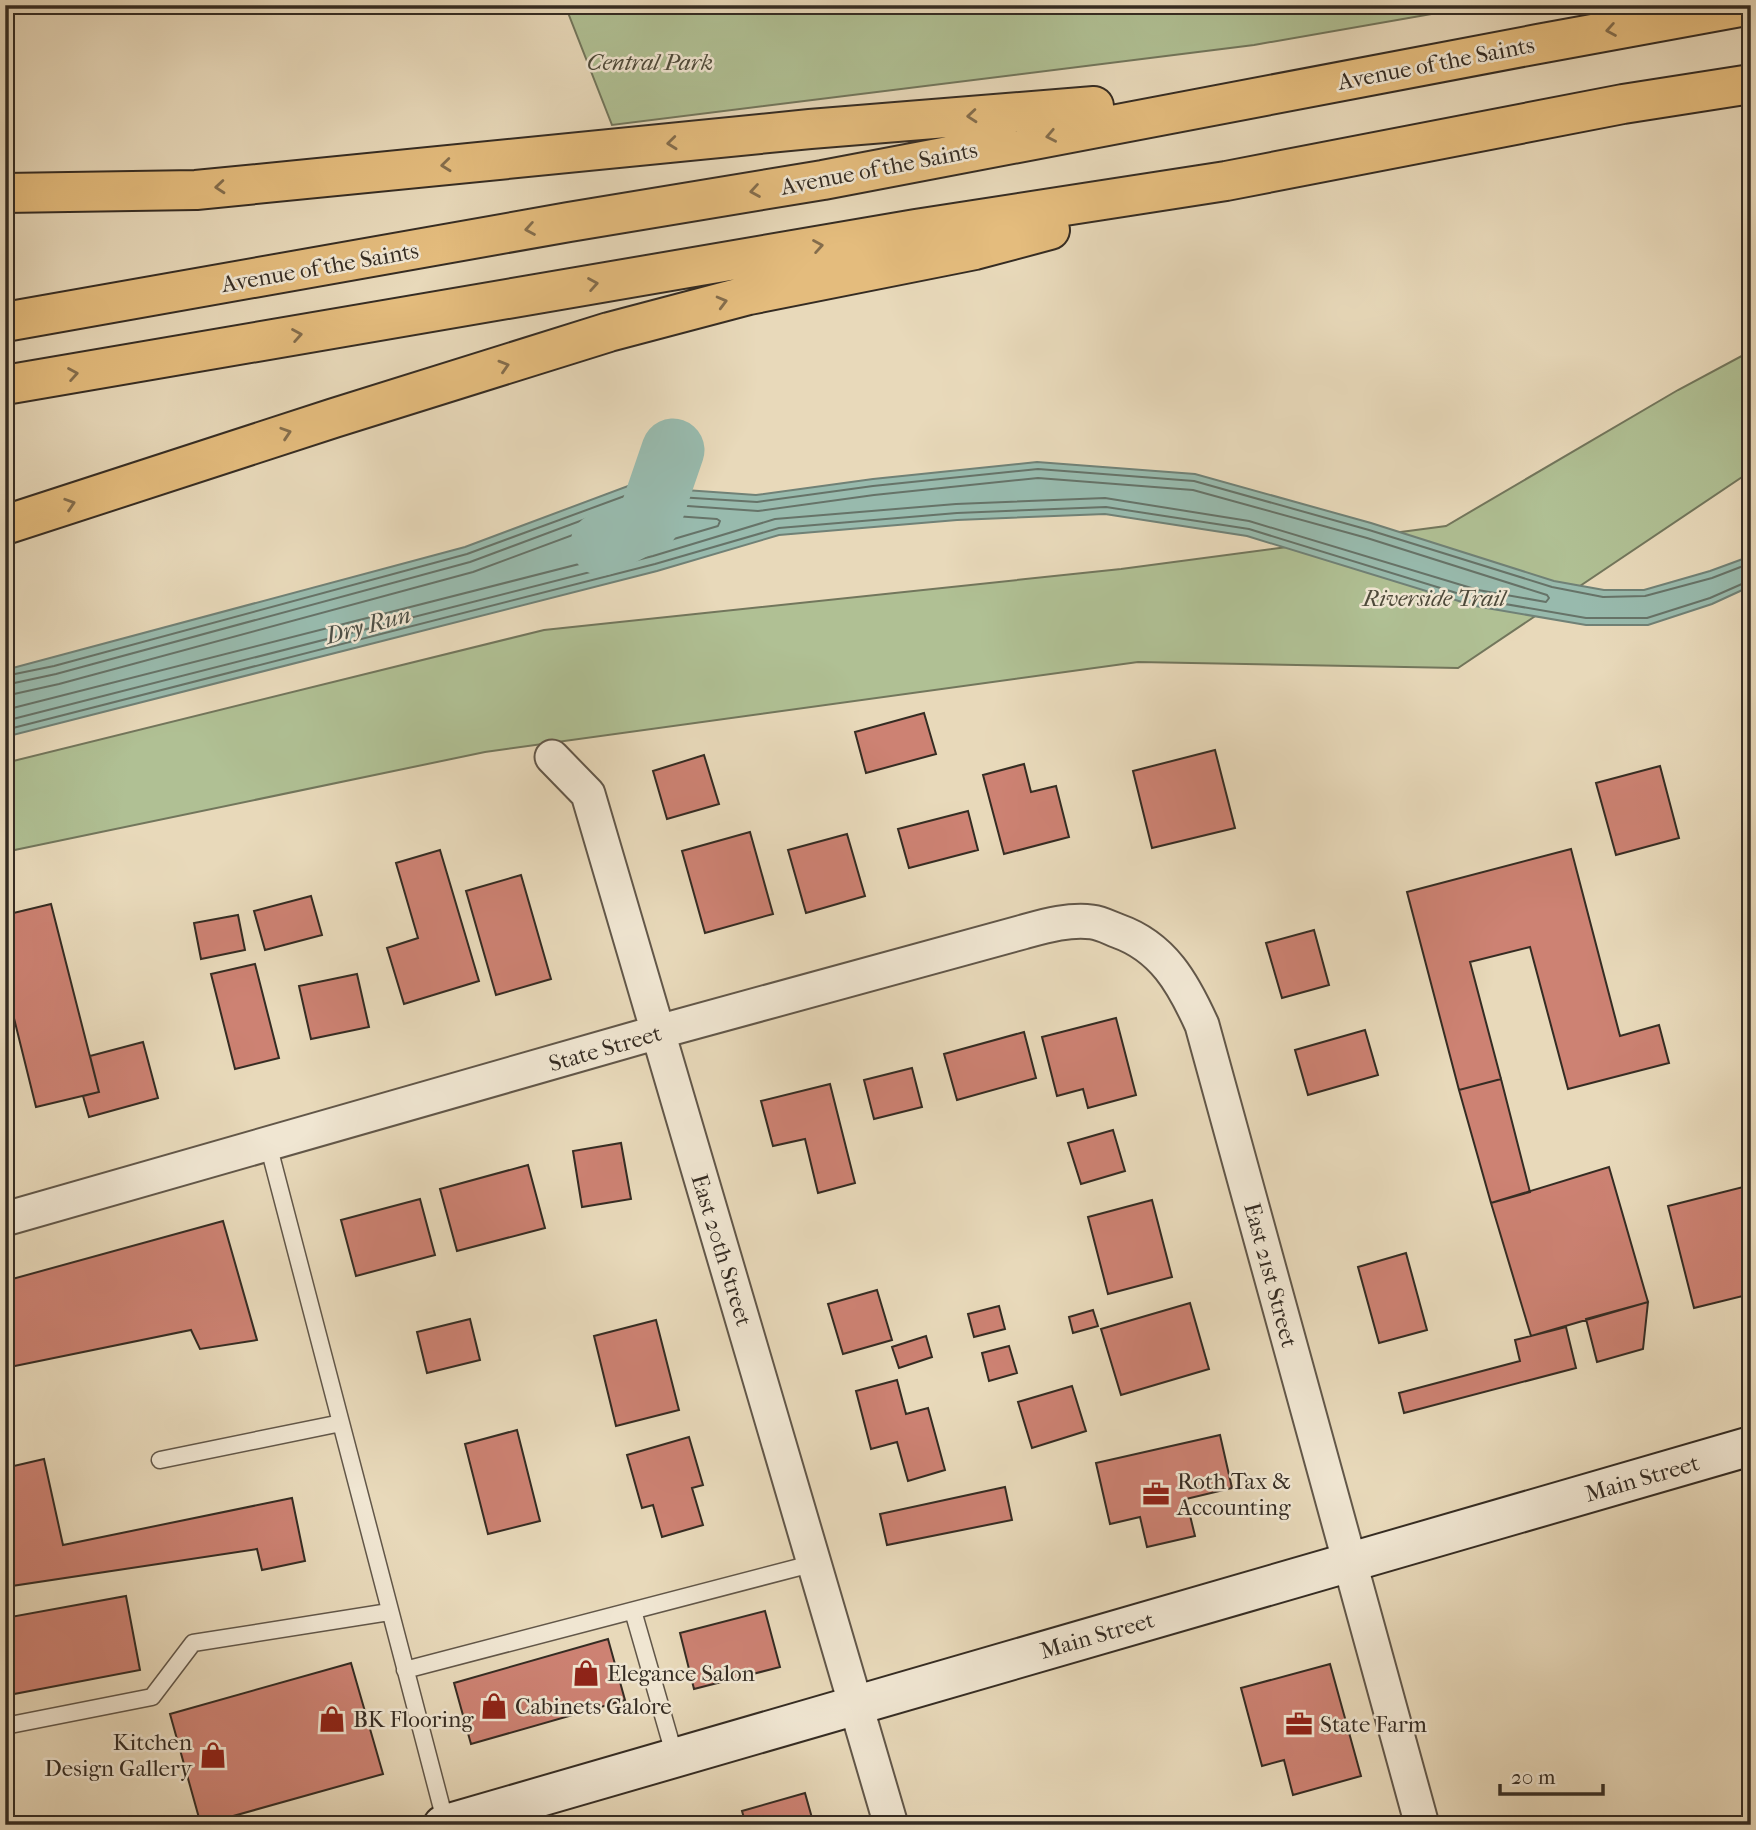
<svg xmlns="http://www.w3.org/2000/svg" width="1756" height="1830" viewBox="0 0 1756 1830" font-family="'IM FELL French Canon',serif">
<style>
.green{fill:#b0c094;stroke:#72765c;stroke-width:2}
.water{fill:#98baad;stroke:#708176;stroke-width:2}
.lines{fill:none;stroke-linecap:round;stroke-linejoin:round}
.shore{stroke:#667368;stroke-width:2}
.river{stroke:#98baad;stroke-width:63}
.building{fill:#cd8273;stroke:#352c23;stroke-width:2}
.lane-casing{stroke:#625749;stroke-width:19}
.street-casing{stroke:#625749;stroke-width:37}
.secondary-casing{stroke:#352c23;stroke-width:42}
.highway-casing{stroke:#352c23;stroke-width:42}
.lane{stroke:#f0e6d2;stroke-width:16}
.street{stroke:#f0e6d2;stroke-width:33}
.secondary{stroke:#f0e6d2;stroke-width:38}
.highway{stroke:#e4bc7d;stroke-width:38}
.oneway{stroke:#846d4c}
.labels{text-anchor:middle;stroke-width:5;stroke-linejoin:round;paint-order:stroke}
.park-label{font-size:23px;font-style:italic;fill:#4e4a3a;stroke:#f0e6d2}
.street-label{font-size:23px;fill:#352c23;stroke:#f0e6d2}
.poi-label{font-size:23px;fill:#352c23;stroke:#f0e6d2;text-anchor:start}
.water-label{font-size:24px;font-style:italic;fill:#4e5046;stroke:#f0e6d2}
</style>
<rect width="100%" height="100%" fill="#e8d9ba"/>
<filter id="stains"><feTurbulence type="fractalNoise" baseFrequency=".00286" numOctaves="4"/><feColorMatrix values="0 0 0 0 .2 0 0 0 0 .09 0 0 0 0 .02 0 0 0 .5 -.17"/></filter>
<radialGradient id="worn" r=".72"><stop offset=".6" stop-color="#630" stop-opacity="0"/><stop offset="1" stop-color="#630" stop-opacity=".3"/></radialGradient>
<path class="green" d="M565,5H1483L1254,45L612,125Z
M1751,351V471L1458,668L1138,662L485,752L5,852V763L544,630L1121,569L1446,526L1678,390Z"/>
<path class="water" d="M1037,462L1195,474L1371,523L1554,581L1604,590H1644L1710,571L1751,556V586L1712,604L1648,625H1586L1475,606L1247,536L1105,514L957,520L779,535L657,571L5,737V670L465,547L628,486L756,495L873,479Z"/>
<g class="lines">
<path class="shore" d="M5,676L54,666L467,554L630,494L757,502L873,486L1038,469L1194,481L1369,530L1552,587L1603,597L1645,596L1712,578L1751,563
M5,685L56,674L470,562L631,502L758,511L874,495L1038,478L1193,490L1367,538L1547,595L1549,598L1546,602L1478,590L1249,521L1105,498L956,504L775,519L653,556L5,721
M5,696L59,684L473,572L632,513L717,519L720,521L718,526L650,546L5,710
M5,730L655,564L779,528L957,513L1106,507L1249,529L1476,599L1586,618H1647L1710,598L1751,580"/>
<path class="river" d="M602,544L649,520L673,450"/>
</g>
<path class="building" d="M924,713L936,754L866,773L855,732Z
M1215,750L1235,828L1152,848L1133,771Z
M704,755L719,804L667,819L653,771Z
M1024,764L1031,792L1056,786L1069,837L1004,854L983,775Z
M1660,766L1679,838L1616,855L1596,783Z
M968,811L978,850L909,868L898,829Z
M750,832L773,914L705,933L682,851Z
M847,834L865,896L806,913L788,850Z
M1571,849L1620,1036L1659,1025L1669,1063L1568,1089L1530,947L1470,962L1501,1079L1459,1090L1407,892Z
M440,850L479,981L404,1004L387,948L418,938L396,863Z
M521,875L551,979L496,995L466,891Z
M311,896L322,935L265,950L254,911Z
M51,904L99,1092L36,1107L5,982V915Z
M238,915L245,950L201,959L194,923Z
M1314,930L1329,985L1282,998L1266,943Z
M255,964L279,1058L235,1069L211,974Z
M357,974L369,1027L311,1039L299,986Z
M1116,1018L1136,1095L1088,1108L1083,1089L1057,1096L1042,1037Z
M1365,1030L1378,1075L1308,1095L1295,1050Z
M1024,1032L1036,1078L957,1100L944,1054Z
M143,1042L158,1098L89,1117L83,1096L99,1092L90,1056Z
M912,1068L922,1107L874,1119L864,1080Z
M1501,1079L1530,1192L1491,1203L1459,1090Z
M830,1084L855,1183L818,1193L805,1139L773,1146L761,1101Z
M1113,1130L1125,1171L1081,1184L1068,1143Z
M621,1143L631,1199L582,1207L573,1151Z
M528,1165L545,1228L457,1251L440,1189Z
M1609,1167L1648,1302L1531,1336L1491,1203Z
M1751,1185V1294L1694,1308L1668,1206Z
M420,1199L435,1255L356,1276L341,1220Z
M1152,1200L1172,1277L1108,1294L1088,1217Z
M223,1221L257,1340L200,1349L191,1330L5,1368V1281Z
M1406,1253L1427,1330L1379,1343L1358,1267Z
M877,1290L892,1340L843,1354L828,1304Z
M1648,1302L1643,1349L1597,1362L1586,1319Z
M1190,1303L1209,1369L1121,1395L1101,1329Z
M999,1306L1005,1329L974,1337L968,1314Z
M1093,1310L1098,1326L1073,1333L1069,1317Z
M470,1319L480,1360L427,1373L417,1332Z
M656,1320L679,1410L616,1426L594,1336Z
M1566,1327L1576,1368L1404,1413L1399,1393L1520,1361L1515,1340Z
M926,1336L932,1357L899,1368L892,1347Z
M1009,1346L1017,1373L989,1381L982,1353Z
M897,1380L906,1414L928,1408L945,1470L908,1481L897,1442L871,1449L856,1391Z
M1072,1386L1086,1431L1032,1448L1018,1402Z
M517,1430L540,1521L488,1534L465,1444Z
M1220,1435L1232,1488L1186,1499L1195,1536L1147,1547L1140,1517L1110,1524L1096,1463Z
M689,1437L703,1485L692,1488L703,1525L662,1537L653,1505L642,1508L627,1455Z
M44,1459L63,1545L292,1498L305,1561L262,1570L257,1549L5,1587V1468Z
M1005,1487L1012,1520L887,1545L880,1514Z
M126,1596L140,1670L14,1694L5,1643V1618Z
M765,1611L780,1667L694,1689L680,1633Z
M608,1639L625,1700L471,1744L454,1683Z
M351,1663L383,1774L201,1825L170,1714Z
M1330,1664L1361,1776L1293,1795L1284,1760L1262,1766L1241,1688Z
M805,1793L814,1825H746L742,1811Z"/>
<g class="lines">
<defs>
<path id="lane" d="M268,1144L446,1824
M160,1460L341,1423
M633,1611L675,1757
M405,1670L815,1563
M5,1726L152,1697L193,1643L389,1612"/>
<path id="street" d="M552,757L588,794L891,1825
M5,1219L658,1032L1023,932C1045,926 1069,919 1092,922C1101,923 1110,928 1118,931C1163,947 1183,983 1202,1025L1422,1825"/>
<path id="secondary" d="M443,1825L1751,1446"/>
<path id="highway" d="M5,193L196,190L810,129L1094,106
M5,322L569,222L823,180L1538,44L1751,5
M5,385L916,229L1226,181L1623,104L1751,84
M5,525L334,418L609,332L749,295L975,250L1050,230"/>
</defs>
<use href="#lane" class="lane-casing"/>
<use href="#street" class="street-casing"/>
<use href="#secondary" class="secondary-casing"/>
<use href="#highway" class="highway-casing"/>
<use href="#lane" class="lane"/>
<use href="#street" class="street"/>
<use href="#secondary" class="secondary"/>
<use href="#highway" class="highway"/>
</g>
<defs><path id="oneway-chevron" d="M-2-3.5L2.5 0L-2 3.5" fill="none" stroke-width="1.6" stroke-linecap="round" stroke-linejoin="round" transform="scale(1.75)"/></defs>
<g class="oneway">
<use href="#oneway-chevron" transform="translate(1611 30) rotate(170)"/>
<use href="#oneway-chevron" transform="translate(972 116) rotate(175)"/>
<use href="#oneway-chevron" transform="translate(1051 136) rotate(169)"/>
<use href="#oneway-chevron" transform="translate(672 143) rotate(174)"/>
<use href="#oneway-chevron" transform="translate(446 165) rotate(174)"/>
<use href="#oneway-chevron" transform="translate(220 187) rotate(175)"/>
<use href="#oneway-chevron" transform="translate(755 191) rotate(171)"/>
<use href="#oneway-chevron" transform="translate(530 229) rotate(170)"/>
<use href="#oneway-chevron" transform="translate(818 246) rotate(-10)"/>
<use href="#oneway-chevron" transform="translate(593 284) rotate(-10)"/>
<use href="#oneway-chevron" transform="translate(722 302) rotate(-15)"/>
<use href="#oneway-chevron" transform="translate(297 335) rotate(-10)"/>
<use href="#oneway-chevron" transform="translate(504 366) rotate(-17)"/>
<use href="#oneway-chevron" transform="translate(73 374) rotate(-10)"/>
<use href="#oneway-chevron" transform="translate(286 433) rotate(-18)"/>
<use href="#oneway-chevron" transform="translate(70 504) rotate(-18)"/>
</g>
<defs>
<symbol id="office-bare" viewBox="-9 -9 18 18"><path d="M-6-3h4V-5.5h4V-3h4V5H-6ZM-1-4.5V-3h2v-1.5ZM-6 0V1H6V0Z" fill="#8f2418" stroke="#f0e6d2" stroke-width="2.5" paint-order="stroke"/></symbol>
<symbol id="shop-bare" viewBox="-9 -9 18 18"><path d="M-5-2.5h2.3a2.7 3.5 0 0 1 5.4 0H5L5.5 6h-11ZM-1.5-2.5h3a1.5 2.3 0 0 0-3 0Z" fill="#8f2418" stroke="#f0e6d2" stroke-width="2.5" paint-order="stroke"/></symbol>
</defs>
<g fill-rule="evenodd">
<use href="#office-bare" x="1137" y="1475" width="38" height="38"/>
<use href="#shop-bare" x="567" y="1654" width="38" height="38"/>
<use href="#shop-bare" x="475" y="1687" width="38" height="38"/>
<use href="#shop-bare" x="313" y="1700" width="38" height="38"/>
<use href="#office-bare" x="1280" y="1705" width="38" height="38"/>
<use href="#shop-bare" x="194" y="1736" width="38" height="38"/>
</g>
<g class="labels">
<g class="park-label">
<text x="650" y="70">Central Park</text>
<text x="1434" y="606">Riverside Trail</text>
</g>
<g class="street-label">
<text transform="translate(1436 63) rotate(-11)" y="8">Avenue of the Saints</text>
<text transform="translate(879 168) rotate(-11)" y="8">Avenue of the Saints</text>
<text transform="translate(320 267) rotate(-10)" y="8">Avenue of the Saints</text>
<text transform="translate(605 1048) rotate(-16)" y="8">State Street</text>
<text transform="translate(722 1250) rotate(73)" y="8">East 20th Street</text>
<text transform="translate(1271 1275) rotate(75)" y="8">East 21st Street</text>
<text transform="translate(1642 1478) rotate(-16)" y="8">Main Street</text>
<text transform="translate(1097 1635) rotate(-16)" y="8">Main Street</text>
</g>
<g class="poi-label">
<text x="1177" y="1489">Roth Tax &amp;<tspan x="1177" dy="26">Accounting</tspan></text>
<text x="607" y="1681">Elegance Salon</text>
<text x="515" y="1714">Cabinets Galore</text>
<text x="353" y="1727">BK Flooring</text>
<text x="1320" y="1732">State Farm</text>
<text x="192" y="1750" text-anchor="end">Kitchen<tspan x="192" dy="26">Design Gallery</tspan></text>
</g>
<g class="water-label">
<text transform="translate(368 625) rotate(-15)" y="8">Dry Run</text>
</g>
</g>
<rect width="1756" height="1830" fill="none" stroke="#e8d9ba" stroke-width="28"/>
<rect x="7" y="7" width="1742" height="1816" fill="none" stroke="#352c23" stroke-width="3.5"/>
<rect x="14" y="14" width="1728" height="1802" fill="none" stroke="#352c23" stroke-width="2"/>
<path d="M1500 1784v10h103v-10" fill="none" stroke="#352c23" stroke-width="3.5"/>
<text x="1511" y="1784" font-size="21" fill="#352c23" stroke="#f0e6d2" stroke-width="5" paint-order="stroke">20 m</text>
<rect width="100%" height="100%" filter="url(#stains)"/>
<rect width="100%" height="100%" fill="url(#worn)"/>
</svg>
